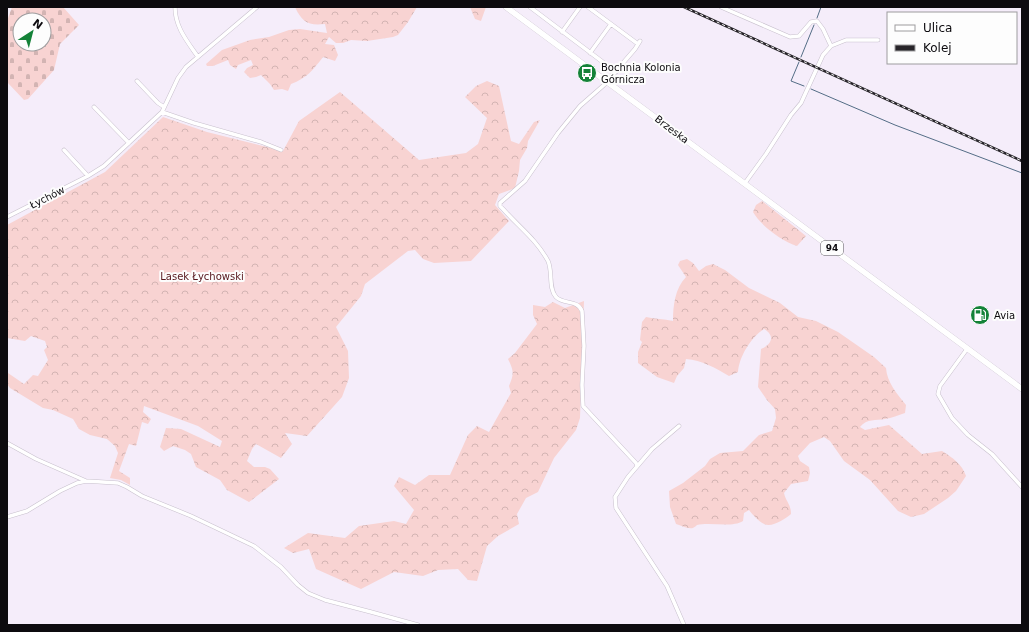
<svg xmlns="http://www.w3.org/2000/svg" width="1029" height="632" viewBox="0 0 1029 632" font-family="'DejaVu Sans',sans-serif">
<style>
.forest{fill:url(#forest-crowns)}
.cemetery{fill:url(#cemetery-stones);fill-rule:evenodd}
.lines{fill:none;stroke-linecap:round;stroke-linejoin:round}
.stream{stroke:#546d86;stroke-width:1}
.street-casing{stroke:#c8c0cd;stroke-width:4.5}
.primary-casing{stroke:#c8c0cd;stroke-width:6}
.street{stroke:#fff;stroke-width:3.5}
.primary{stroke:#fff;stroke-width:5.5}
.rail-casing{stroke:#272429;stroke-width:2.5}
.rail{stroke:#fdfdfd;stroke-width:1;stroke-dasharray:3;stroke-linecap:butt}
.labels{text-anchor:middle;stroke-width:4;stroke-linejoin:round;paint-order:stroke}
.shield{fill:#fdfdfd;stroke:#555456;stroke-width:1}
.shield-label{font-size:9px;font-weight:bold;fill:#0d0b0f}
.poi-label{font-size:10px;fill:#0d0b0f;stroke:#fdfdfd;text-anchor:start}
.street-label{font-size:10px;fill:#0d0b0f;stroke:#fdfdfd}
.park-label{font-size:10px;fill:#55151b;stroke:#fdfdfd}
</style>
<defs>
<pattern id="forest-crowns" width="20" height="18" patternUnits="userSpaceOnUse"><rect width="20" height="18" fill="#f8d3d2"/><path d="M2 6a3 3 0 1 1 6 0M12 15a3 3 0 1 1 6 0" fill="none" stroke="#d3b4b3"/></pattern>
<pattern id="cemetery-stones" width="16" height="16" patternUnits="userSpaceOnUse"><rect width="16" height="16" fill="#f8d3d2"/><path d="M2 7V4a2 2 0 0 1 4 0v3zM10 15v-3a2 2 0 0 1 4 0v3z" fill="#d3b4b3"/></pattern>
</defs>
<rect width="100%" height="100%" fill="#f5edfa"/>
<path class="forest" d="M295,7H417L408,22L398,35L393,37L367,41L351,40L343,43H336L329,37L325,44L334,45L338,55L335,61L323,57C313,70 307,78 291,84L288,91L282,89L274,90L270,84L261,75L256,77L250,78L244,72L247,68L253,65L251,60L238,65L236,69L230,65L228,60L213,66H207L206,64L222,50L250,40L269,37L289,30L300,29L327,33L325,24C308,26 302,22 295,7Z
M470,7H486L481,21L475,19Z
M487,81L499,86L511,141L519,144L534,122L540,120L528,141L527,148L520,160L519,171L515,188L499,194L495,205L509,221L471,261L434,263L423,259L415,250L408,251L365,284L361,296L336,327L348,351L349,378L342,397L307,436L285,433L292,444L281,458L256,444L252,449L247,461L254,467H265L270,469L279,479L249,502L227,490L220,480L196,467L191,454L185,450L173,446L164,451L160,447L166,428L181,429L220,447L222,441L198,426L144,406L143,412L151,419L148,424L142,422L136,446L129,444L119,471L130,478V485L121,480L110,478L118,453L115,446L107,439L90,435L79,429L73,419L53,410L43,408L10,388L7,384L8,373L24,384L33,375L38,376L48,360L44,350L47,347L45,341L31,336L25,341L7,338V225L105,172L163,117L207,132L283,151L299,121L340,92L419,160L466,153L478,144L487,118L465,97L476,86Z
M762,201L806,236L797,246C782,241 761,226 753,212L756,205Z
M687,259L693,263L699,271L706,266L713,264L725,270L749,288L780,303L798,317L816,321L838,332L874,357L886,368C887,382 897,394 906,405L905,413C898,415 892,418 885,419C876,421 867,418 860,427L865,430L889,425L922,454L942,451C953,458 962,464 966,476L956,491L948,498L924,514L911,517L898,511L870,480L844,461L830,441L824,437L810,443L798,456L800,461L809,467L810,473L808,481L791,484L784,493C786,502 791,504 791,514C785,519 772,528 764,524C758,521 753,515 749,510L744,513L743,521C732,528 711,522 697,525C691,532 684,526 676,524L670,507L669,491L683,483L705,466L710,459L720,453L743,451L759,435L772,431L776,418L775,409L767,400L758,387L761,349C771,345 776,336 764,329C751,337 739,357 738,372L729,376C715,368 702,360 686,359L684,368L677,376L674,383L657,377L638,363V352L642,342L640,340L642,322L646,317C655,319 664,319 673,321C673,306 675,288 686,277L678,265L680,261Z
M584,301L580,418L576,430L554,458L538,492L526,498L517,514L519,524L498,536L487,546L477,581L468,580L458,569L438,570L423,576L394,572L361,589L316,569L309,549L293,553L284,548L308,533L345,538L359,526L394,521L406,524L414,510L394,486L399,477L415,485L429,475H450L468,435L477,426L489,432L511,393L509,386C514,374 514,371 508,359L515,353L537,324L533,315V305L545,307L553,302L565,308Z"/>
<path class="cemetery" d="M12,7H63L79,25L60,44L54,70L28,99L24,100L7,82V21ZM20,20H44V44H20Z"/>
<g class="lines">
<path class="stream" d="M817,18L821,7
M801,57L814,25
M799,62L791,81L804,86
M811,89L895,125L1022,173"/>
<defs>
<path id="street" d="M175,7C175,27 187,41 198,57
M530,7L616,72
M588,7L638,44
M721,7L790,37L799,36L811,22L817,21L823,29L831,46L823,55L801,103L791,115L766,154L745,183
M562,32L580,7
M831,46L846,40H878
M590,53L611,24
M137,81L158,103L164,107
M94,107L129,143
M162,112L194,123L261,142L281,150
M64,150L88,176
M7,217L88,176L104,166L162,112L178,78L186,67L257,7
M967,349L940,386L938,394L952,418L968,435L992,454L1022,487
M679,426L652,449L628,477L615,497L616,508L667,586L684,625
M7,443L36,459L86,481
M637,466L636,463L583,406L582,385L584,346L582,311C577,299 564,305 556,297C548,288 553,272 548,261C536,239 519,227 503,209L500,206V203L525,181L558,133L580,106L604,85L635,49L640,41
M7,517L27,511L60,491L77,483L86,481L118,483L127,487L142,496L191,516L254,546L281,567L298,585L308,593L325,600L371,612L418,625"/>
<path id="primary" d="M506,7L1022,389"/>
</defs>
<use href="#street" class="street-casing"/>
<use href="#primary" class="primary-casing"/>
<use href="#street" class="street"/>
<use href="#primary" class="primary"/>
<defs>
<path id="rail" d="M684,7L1022,161"/>
</defs>
<use href="#rail" class="rail-casing"/>
<use href="#rail" class="rail"/>
</g>
<defs>
<symbol id="bus-disc" viewBox="-11 -11 22 22"><circle r="9.5" fill="#148238" stroke="#fdfdfd"/><path d="M-5-6H5V4H4V6H2V4H-2V6H-4V4H-5ZM-3.5-4V0h7V-4ZM-3.5 1.2v1.5H-2V1.2ZM2 1.2v1.5H3.5V1.2Z" fill="#fff"/></symbol>
<symbol id="fuel-disc" viewBox="-11 -11 22 22"><circle r="9.5" fill="#148238" stroke="#fdfdfd"/><path d="M-5.5-6h7V0h2V4h1.3V-2.5L3-4.5l.8-.8L6-3V5H2.5V1h-1V6h-7ZM-4.2-4.7v3.2H.2V-4.7Z" fill="#fff"/></symbol>
</defs>
<g fill-rule="evenodd">
<use href="#bus-disc" x="576" y="62" width="22" height="22"/>
<use href="#fuel-disc" x="969" y="304" width="22" height="22"/>
</g>
<g class="labels">
<rect class="shield" x="821" y="241" width="22" height="14" rx="3"/>
<g class="shield-label">
<text x="832" y="251">94</text>
</g>
<g class="poi-label">
<text x="601" y="71">Bochnia Kolonia<tspan x="601" dy="12">Górnicza</tspan></text>
<text x="994" y="319">Avia</text>
</g>
<g class="street-label">
<text transform="translate(672 129) rotate(37)" y="4">Brzeska</text>
<text transform="translate(47 197) rotate(-27)" y="4">Łychów</text>
</g>
<g class="park-label">
<text x="202" y="280">Lasek Łychowski</text>
</g>
</g>
<rect width="1029" height="632" fill="none" stroke="#0d0b0f" stroke-width="16"/>
<rect x="887" y="12" width="130" height="52" fill="#fdfdfd" stroke="#9d9c9e"/>
<rect x="895" y="25" width="20" height="6" fill="#ffffff" stroke="#9d9c9e"/>
<text x="923" y="32" font-size="12" fill="#0d0b0f">Ulica</text>
<rect x="895" y="45" width="20" height="6" fill="#272429" stroke="#9d9c9e"/>
<text x="923" y="52" font-size="12" fill="#0d0b0f">Kolej</text>
<g transform="translate(32 32) rotate(36)"><circle r="19" fill="#fdfdfd" stroke="#9d9c9e"/>
<path d="M0-3L7 15L0 10L-7 15Z" fill="#148238"/>
<text y="-6" font-size="11" font-weight="bold" text-anchor="middle" fill="#0d0b0f">N</text>
</g>
</svg>
